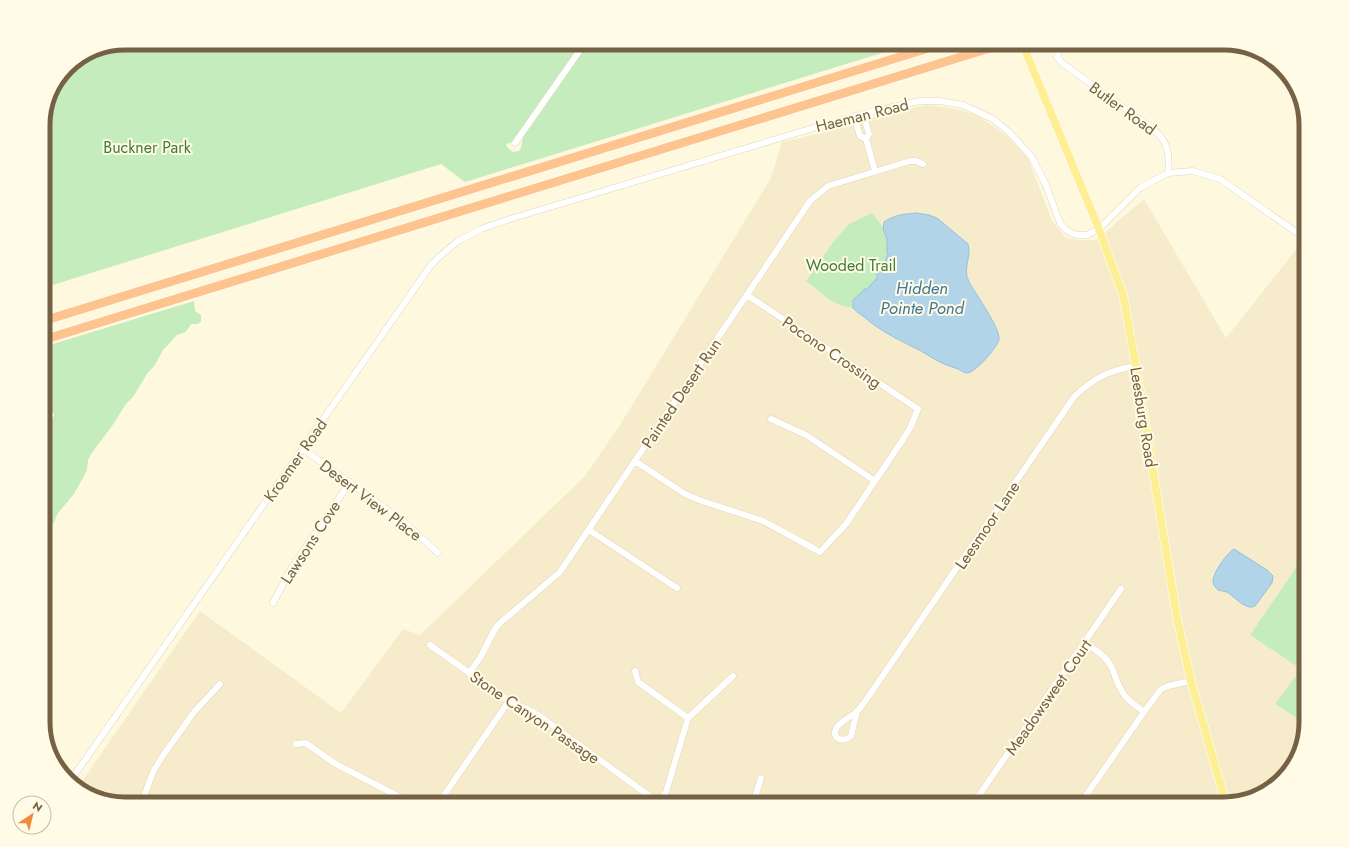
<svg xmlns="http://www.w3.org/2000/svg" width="1349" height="847" viewBox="0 0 1349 847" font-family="Jost,sans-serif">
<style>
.residential{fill:#f6eccc}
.green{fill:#c5ecbc;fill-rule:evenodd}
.water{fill:#b1d4e8;stroke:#97c1db}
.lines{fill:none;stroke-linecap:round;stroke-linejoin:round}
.minor-casing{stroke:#e2d6b9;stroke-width:7}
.major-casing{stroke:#fff;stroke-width:9}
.highway-casing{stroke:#fff;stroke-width:10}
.minor{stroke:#fff;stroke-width:6}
.major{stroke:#ffef94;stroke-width:8}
.highway{stroke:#fdc48f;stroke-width:9}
.labels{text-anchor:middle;stroke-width:4;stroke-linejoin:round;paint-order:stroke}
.street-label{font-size:16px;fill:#756144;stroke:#fffbe6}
.park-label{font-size:16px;fill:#417c3b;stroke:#fffbe6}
.water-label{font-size:17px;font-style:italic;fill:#417899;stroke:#fffbe6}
.rim{fill:none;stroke:#756144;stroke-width:5}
</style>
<rect width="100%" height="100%" fill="#fef9de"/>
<path class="residential" d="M927,105L956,109L974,114L989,123L1009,138L1028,158L1052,221L1066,238L1079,240H1096L1144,199L1226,338L1306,237V553L1250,635L1302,669L1275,704L1306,724L1295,763L1265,793L1225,804H125L84,793L78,787L200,611L341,713L403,629L420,635L585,476L620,425L771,178L782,142L826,132L884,114Z"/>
<path class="green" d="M125,43H914L465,182L441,164L43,288V120L51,89L67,67L94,49ZM588,44L575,62L573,57ZM566,76L538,116L535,110L547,92ZM523,138L521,148L519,151L513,152L508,148L506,144Z
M872,213L882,226L887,239V252L888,254L883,267L877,273V278L867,289L853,300V308L842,306L830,300L806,281L834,241L849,224Z
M194,301L195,311L201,315V322L197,324H191L186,332L177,335L163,350L155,365L147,374L133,397L126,404L112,426L91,454L88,460L87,470L85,474L74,494L58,513L54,522L43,538V347Z
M1306,553V724L1275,704L1301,669L1250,635Z"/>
<path class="water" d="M916,213L929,215L937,218L968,244C972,257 962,268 969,282C976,294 1000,328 999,339C998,347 975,373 967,373C963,373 961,370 958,369C953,367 948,366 942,363C935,360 928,355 921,351C903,342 884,333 869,321C864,316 857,313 853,308V300L865,289H867L877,278V274L883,267L888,254L887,252V239L883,229L884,222C894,215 904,214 916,213Z
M1234,549L1267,570L1273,576L1272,583L1255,606C1246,611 1235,597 1227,592C1224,591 1221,591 1218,590C1216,588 1213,585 1213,582C1212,574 1227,553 1234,549Z"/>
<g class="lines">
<defs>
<path id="minor" d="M1058,54L1057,57L1062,63L1152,128C1168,141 1170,153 1168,173
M863,114L869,134L866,139L875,171
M854,116L860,136L866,139
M515,143L585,43
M771,419L806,435L875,481
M43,433L51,415
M303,449L403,521L438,553
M635,461L685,494L699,500L763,521L820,552L846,524L904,438L911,426L918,409L747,295
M589,530L677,588
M273,603L291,569L350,482
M1085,643C1096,650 1106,656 1112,668C1116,678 1118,687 1125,696C1130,702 1138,707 1144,712
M430,645L509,701L525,708L538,715L659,803
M635,671L638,682L688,718
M469,673L480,658L495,629L500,623L560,572L810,201L828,186L910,161H916L923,164
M857,711L851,736C844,743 831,739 836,729C840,721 850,718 856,712C860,709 863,704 866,700L1074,397C1093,378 1110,370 1136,366
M296,744L306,743L334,763L396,795L408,804
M71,780L431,265L440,256L458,241L481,229L510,219L810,129L874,111L920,101H940L963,105L993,119L1009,132L1031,156L1046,185L1060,223L1065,229L1073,234L1079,235H1087L1099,229L1140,188L1168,173L1193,171L1220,179L1306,239
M150,804L144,796L154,770L164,754L194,712L220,684
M438,804L509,701
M658,804L666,792L688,718L733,676
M753,804L761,778
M973,804L1121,589
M1080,804L1144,712L1161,689L1168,686L1191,681"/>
<path id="major" d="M1022,43L1099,229L1123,295L1136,366L1177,618L1191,681L1226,804"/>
<path id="highway" d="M43,321L945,43
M43,340L1006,43"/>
</defs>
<use href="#minor" class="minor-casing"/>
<use href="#major" class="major-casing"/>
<use href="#highway" class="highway-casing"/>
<use href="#minor" class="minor"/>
<use href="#major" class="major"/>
<use href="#highway" class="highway"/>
</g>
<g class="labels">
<g class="street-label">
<text transform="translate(1123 108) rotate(36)" y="6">Butler Road</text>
<text transform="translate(862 115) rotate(-14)" y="6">Haeman Road</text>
<text transform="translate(832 352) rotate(34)" y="6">Pocono Crossing</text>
<text transform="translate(681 393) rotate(-56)" y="6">Painted Desert Run</text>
<text transform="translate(1144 417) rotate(81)" y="6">Leesburg Road</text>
<text transform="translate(295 460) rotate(-55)" y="6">Kroemer Road</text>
<text transform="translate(371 500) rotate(37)" y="6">Desert View Place</text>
<text transform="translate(987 525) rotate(-56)" y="6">Leesmoor Lane</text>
<text transform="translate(310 542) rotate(-57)" y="6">Lawsons Cove</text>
<text transform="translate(1048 697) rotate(-55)" y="6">Meadowsweet Court</text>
<text transform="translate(535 717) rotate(34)" y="6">Stone Canyon Passage</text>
</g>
<g class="park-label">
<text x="147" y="153">Buckner Park</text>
<text x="851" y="271">Wooded Trail</text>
</g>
<g class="water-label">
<text x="922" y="294">Hidden<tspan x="922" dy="20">Pointe Pond</tspan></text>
</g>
</g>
<path d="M0 0H1349V847H0ZM125 50H1224A75 75 0 0 1 1299 125V722A75 75 0 0 1 1224 797H125A75 75 0 0 1 50 722V125A75 75 0 0 1 125 50Z" fill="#fffbe6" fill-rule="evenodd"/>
<path class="rim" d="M125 50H1224A75 75 0 0 1 1299 125V722A75 75 0 0 1 1224 797H125A75 75 0 0 1 50 722V125A75 75 0 0 1 125 50Z"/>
<g transform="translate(32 815) rotate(35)"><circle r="19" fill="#fffbe6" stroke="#c8bda5"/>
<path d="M0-3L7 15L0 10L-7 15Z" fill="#f28b39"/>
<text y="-6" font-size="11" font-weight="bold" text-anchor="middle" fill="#756144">N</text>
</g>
</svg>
